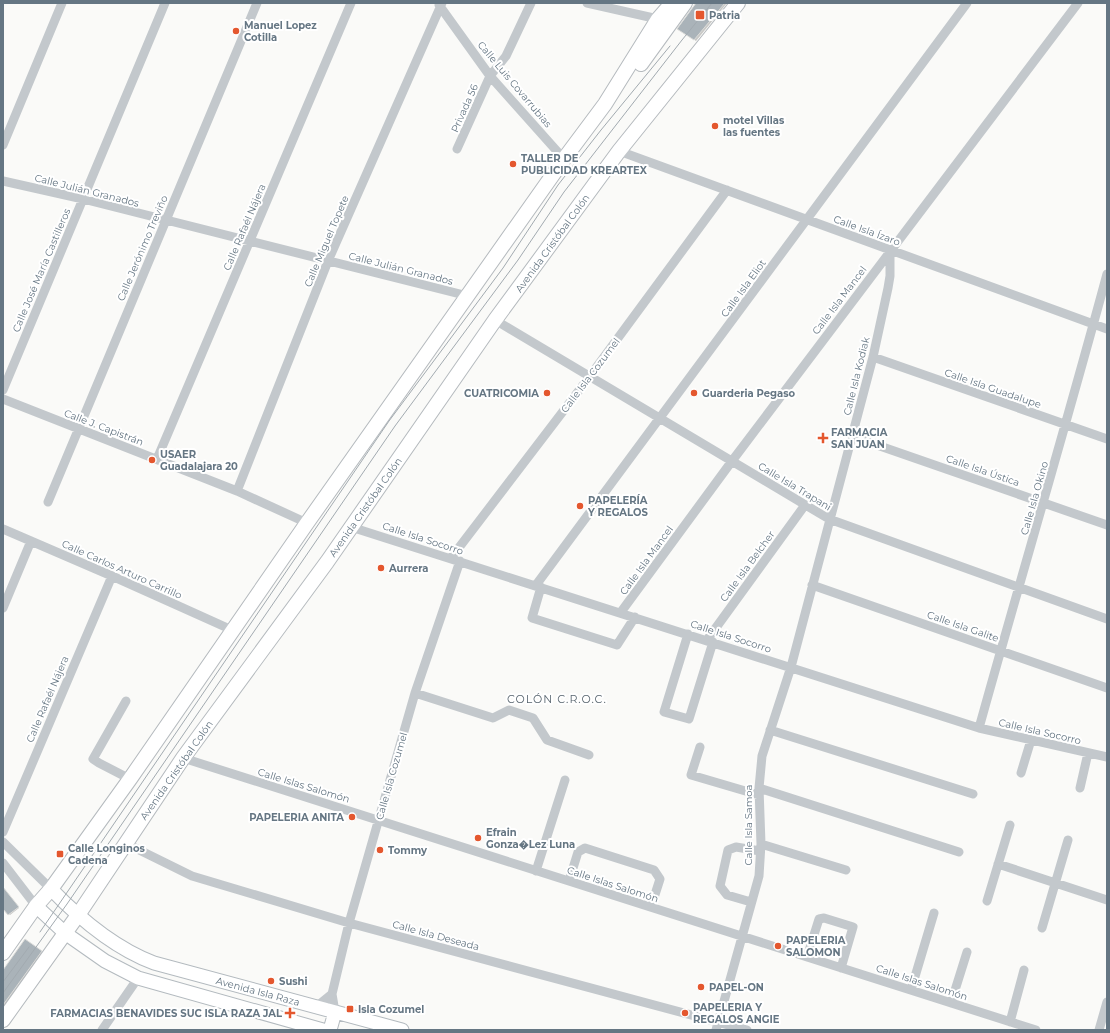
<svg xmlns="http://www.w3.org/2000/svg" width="1110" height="1033" viewBox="0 0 1110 1033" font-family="Montserrat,sans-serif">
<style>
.shadow{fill:#0003}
.building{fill:#aab3b9;stroke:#dcdcda}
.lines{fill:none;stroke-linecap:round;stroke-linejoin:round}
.secondary-casing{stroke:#b3babf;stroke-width:15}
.primary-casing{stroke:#b5babe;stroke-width:16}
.street{stroke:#c3c8cc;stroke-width:9}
.secondary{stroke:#fff;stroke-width:13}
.primary{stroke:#fff;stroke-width:14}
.tram{stroke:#a2aab0;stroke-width:1}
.poi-dot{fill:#e4572e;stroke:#fff;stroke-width:1.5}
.labels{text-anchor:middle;stroke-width:4;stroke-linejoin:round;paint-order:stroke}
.poi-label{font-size:10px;font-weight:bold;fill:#657683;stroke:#fff;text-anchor:start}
.street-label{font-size:10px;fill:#657683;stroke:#fff}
.neighbourhood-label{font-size:11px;letter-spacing:1px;fill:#57646e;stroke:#fff}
</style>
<rect width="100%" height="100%" fill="#fafaf8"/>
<path class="shadow" d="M697,3H727L696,41L679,30Z
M3,888L19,908L10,915L3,907Z
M41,952L42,953L3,1008V972Z"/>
<path class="building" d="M696,3H725L694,40L677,29Z
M3,887L19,907L8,915L3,909Z
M25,939L42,951L3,1005V970Z"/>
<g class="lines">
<defs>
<path id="secondary" d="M51,889C80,919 114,948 154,963L402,1030
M36,906L65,933L105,961L138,978L323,1030
M330,1030L335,1012"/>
<path id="primary" d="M641,64L685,3
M3,953L36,906L51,889L130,779L307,523L564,159L605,104L658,19L672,3
M3,1020L78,915L183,758L327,562L495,320L619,151L738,3"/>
</defs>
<use href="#secondary" class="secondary-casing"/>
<use href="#primary" class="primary-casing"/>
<path class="street" d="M587,3L658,19L660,16
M439,5L490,76L564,159
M3,145L62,3
M457,149L490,76L506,56L531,3
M619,151L1107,329
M3,181L83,199L468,296
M495,320L829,519L1107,619
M873,357L1107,439
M3,390L165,3
M3,399L237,491L307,523
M851,436L1107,525
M157,459L351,3
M237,491L328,261L442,3
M48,502L257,3
M351,527L979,728L1107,757
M3,529L112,576L232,630
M451,558L590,376L727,190
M536,585L967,3
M812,585L1107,688
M541,587L532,618L617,645L635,617
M3,608L31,541
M621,612L732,461L1078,3
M688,634L664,712L689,719L713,642
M707,640L805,505
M415,693L493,718L509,710L533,718L547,740L589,755
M126,701L93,759L99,763L130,779
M979,728C1021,577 1066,426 1107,274
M770,730L973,794
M700,747L691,775L759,795
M183,758L1036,1030
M1021,773L1031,740
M759,788L959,852
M1080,788L1088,753
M3,832L112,576
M3,842L51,889
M125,843L192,876L349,923L747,1030
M761,844L846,870
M3,863L36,906
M998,864L1107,900
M536,871L565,780
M569,881L578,852L585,848L654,870L660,879L651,907
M987,901L1010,825
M751,902L727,895L720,886L728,850L736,847L760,851
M1042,928L1068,840
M807,957L819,919L824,918L850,926L853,927L841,968
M911,990L934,913
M951,1003L967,952
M316,1007L332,994
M335,1012L332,994L349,923L415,693L460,561
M1010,1022L1024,970
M102,1030L138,978
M716,1030L759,876L761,844L759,788L762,756L791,667L873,357L888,288L890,276V251
M1099,1030L1107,1002"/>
<use href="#secondary" class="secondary"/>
<use href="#primary" class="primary"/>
<path class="tram" d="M40,932L389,421L503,268L558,185L601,130L670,46
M3,982L29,947
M3,993L67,904L395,426L518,260L564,192L682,40L712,3"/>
</g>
<g class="poi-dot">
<rect x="695" y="10" width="10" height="10" rx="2"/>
<circle cx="236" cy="31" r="4"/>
<circle cx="715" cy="126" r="4"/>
<circle cx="513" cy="164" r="4"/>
<circle cx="547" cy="393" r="4"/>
<circle cx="694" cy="393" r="4"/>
<path d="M821 432h4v4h4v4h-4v4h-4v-4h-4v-4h4z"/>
<circle cx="152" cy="460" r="4"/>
<circle cx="580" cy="506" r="4"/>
<circle cx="381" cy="568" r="4"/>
<circle cx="352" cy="817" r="4"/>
<circle cx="478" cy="838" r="4"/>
<circle cx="380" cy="850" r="4"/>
<rect x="56" y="850" width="8" height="8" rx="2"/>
<circle cx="778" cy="946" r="4"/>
<circle cx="271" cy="981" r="4"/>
<circle cx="701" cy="987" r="4"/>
<rect x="346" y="1005" width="8" height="8" rx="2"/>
<path d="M288 1007h4v4h4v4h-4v4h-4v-4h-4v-4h4z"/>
<circle cx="685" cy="1013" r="4"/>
</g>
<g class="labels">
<g class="poi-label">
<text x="709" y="19">Patria</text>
<text x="244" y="29">Manuel Lopez<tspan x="244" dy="12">Cotilla</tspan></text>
<text x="723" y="124">motel Villas<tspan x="723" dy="12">las fuentes</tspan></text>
<text x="521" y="162">TALLER DE<tspan x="521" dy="12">PUBLICIDAD KREARTEX</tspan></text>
<text x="539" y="397" text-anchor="end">CUATRICOMIA</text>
<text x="702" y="397">Guarderia Pegaso</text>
<text x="831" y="436">FARMACIA<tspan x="831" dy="12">SAN JUAN</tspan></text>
<text x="160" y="458">USAER<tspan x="160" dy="12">Guadalajara 20</tspan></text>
<text x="588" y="504">PAPELERÍA<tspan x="588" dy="12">Y REGALOS</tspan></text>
<text x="389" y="572">Aurrera</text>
<text x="344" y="821" text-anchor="end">PAPELERIA ANITA</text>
<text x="486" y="836">Efrain<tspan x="486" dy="12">Gonza�Lez Luna</tspan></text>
<text x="68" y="852">Calle Longinos<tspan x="68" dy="12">Cadena</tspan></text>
<text x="388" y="854">Tommy</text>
<text x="786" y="944">PAPELERIA<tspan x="786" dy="12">SALOMON</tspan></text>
<text x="279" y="985">Sushi</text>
<text x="709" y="991">PAPEL-ON</text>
<text x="693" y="1011">PAPELERIA Y<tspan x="693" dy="12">REGALOS ANGIE</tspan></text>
<text x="358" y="1013">Isla Cozumel</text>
<text x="282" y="1017" text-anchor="end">FARMACIAS BENAVIDES SUC ISLA RAZA JAL</text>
</g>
<g class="street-label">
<text transform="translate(515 84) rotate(50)" y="4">Calle Luis Covarrubias</text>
<text transform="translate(464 108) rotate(-66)" y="4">Privada 56</text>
<text transform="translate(87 190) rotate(14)" y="4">Calle Julián Granados</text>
<text transform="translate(244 227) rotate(-67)" y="4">Calle Rafaél Nájera</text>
<text transform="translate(867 230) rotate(20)" y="4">Calle Isla Ízaro</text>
<text transform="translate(326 241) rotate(-67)" y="4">Calle Miguel Topete</text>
<text transform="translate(552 243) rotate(-54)" y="4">Avenida Cristóbal Colón</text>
<text transform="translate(142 248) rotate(-67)" y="4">Calle Jerónimo Treviño</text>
<text transform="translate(401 268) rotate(14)" y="4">Calle Julián Granados</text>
<text transform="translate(41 270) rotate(-67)" y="4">Calle José María Castilleros</text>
<text transform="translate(743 288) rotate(-54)" y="4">Calle Isla Eliot</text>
<text transform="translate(839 300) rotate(-53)" y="4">Calle Isla Mancel</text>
<text transform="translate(590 375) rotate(-53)" y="4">Calle Isla Cozumel</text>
<text transform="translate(856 376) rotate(-76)" y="4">Calle Isla Kodiak</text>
<text transform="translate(993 388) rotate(19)" y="4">Calle Isla Guadalupe</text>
<text transform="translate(104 427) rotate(21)" y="4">Calle J. Capistrán</text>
<text transform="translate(983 470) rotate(19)" y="4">Calle Isla Ústica</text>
<text transform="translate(795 486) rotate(31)" y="4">Calle Isla Trapani</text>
<text transform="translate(1034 498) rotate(-74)" y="4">Calle Isla Okino</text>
<text transform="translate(365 507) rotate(-55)" y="4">Avenida Cristóbal Colón</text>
<text transform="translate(423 538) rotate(18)" y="4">Calle Isla Socorro</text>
<text transform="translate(646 560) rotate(-54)" y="4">Calle Isla Mancel</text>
<text transform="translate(747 566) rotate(-54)" y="4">Calle Isla Belcher</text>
<text transform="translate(122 569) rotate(24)" y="4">Calle Carlos Arturo Carrillo</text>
<text transform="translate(963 626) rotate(19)" y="4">Calle Isla Galite</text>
<text transform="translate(731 636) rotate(18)" y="4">Calle Isla Socorro</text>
<text transform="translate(47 699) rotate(-67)" y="4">Calle Rafaél Nájera</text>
<text transform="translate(1040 731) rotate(13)" y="4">Calle Isla Socorro</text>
<text transform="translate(176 770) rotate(-55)" y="4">Avenida Cristóbal Colón</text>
<text transform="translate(391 776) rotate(-74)" y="4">Calle Isla Cozumel</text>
<text transform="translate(304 785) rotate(17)" y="4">Calle Islas Salomón</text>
<text transform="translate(748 825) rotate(-90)" y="4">Calle Isla Samoa</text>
<text transform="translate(613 884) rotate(18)" y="4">Calle Islas Salomón</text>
<text transform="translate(436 935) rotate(15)" y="4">Calle Isla Deseada</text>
<text transform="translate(922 982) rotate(18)" y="4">Calle Islas Salomón</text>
<text transform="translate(258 991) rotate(15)" y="4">Avenida Isla Raza</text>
</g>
<g class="neighbourhood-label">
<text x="557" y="703">COLÓN C.R.O.C.</text>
</g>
</g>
<rect width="1110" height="1033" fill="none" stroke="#657683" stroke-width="8"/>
</svg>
